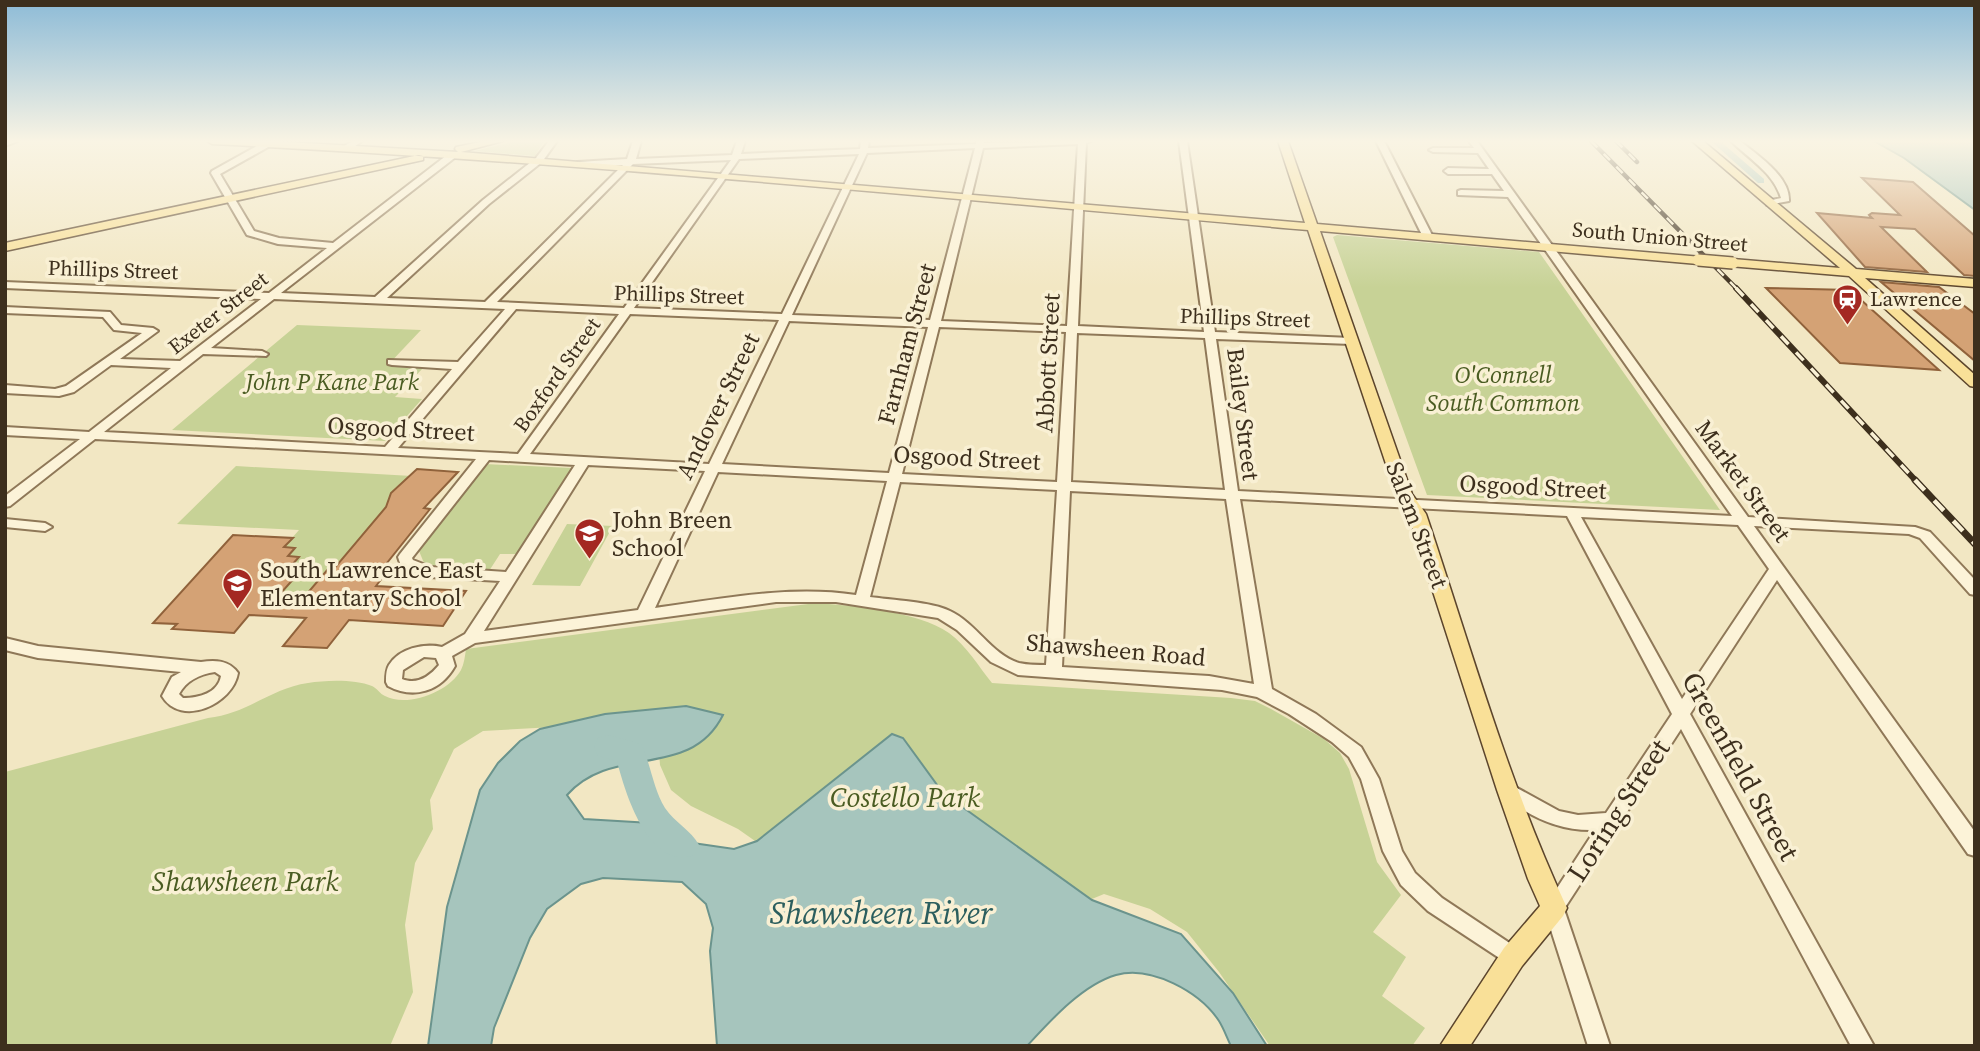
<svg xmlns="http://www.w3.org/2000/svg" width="1980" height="1051" viewBox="0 0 1980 1051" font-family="'Source Serif 4',serif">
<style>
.green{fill:#c7d296}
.water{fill:#a6c5bd;stroke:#6b948d;stroke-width:2}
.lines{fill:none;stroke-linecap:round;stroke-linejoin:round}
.canal{fill:#a6c5bd;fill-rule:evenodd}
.river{fill:#a6c5bd;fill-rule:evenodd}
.building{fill:#d4a275;stroke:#90623b;stroke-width:2}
.minor-casing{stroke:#8f7858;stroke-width:4}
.major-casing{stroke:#5c452c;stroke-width:3}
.minor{fill:#fcf3d8;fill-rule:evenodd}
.major{fill:#f9e098;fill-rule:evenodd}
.rail-far2-casing{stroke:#3d2f1d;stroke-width:4.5}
.rail-far1-casing{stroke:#3d2f1d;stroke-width:6}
.rail-casing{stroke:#3d2f1d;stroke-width:7}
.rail-far2{stroke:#f9f0d4;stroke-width:2.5;stroke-dasharray:9;stroke-linecap:butt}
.rail-far1{stroke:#f9f0d4;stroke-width:3.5;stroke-dasharray:11;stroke-linecap:butt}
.rail{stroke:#f9f0d4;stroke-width:4.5;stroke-dasharray:14;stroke-linecap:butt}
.major-bridge-casing{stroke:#5c452c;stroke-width:14;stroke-linecap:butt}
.major-bridge{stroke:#f9e098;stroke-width:11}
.labels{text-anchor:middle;stroke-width:7;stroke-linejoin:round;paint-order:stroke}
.far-street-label{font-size:21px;fill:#3d2f1d;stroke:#f9f0d4}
.far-poi-label{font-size:21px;fill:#3d2f1d;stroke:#f9f0d4;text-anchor:start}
.street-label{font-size:24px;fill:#3d2f1d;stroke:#f9f0d4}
.park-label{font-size:24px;font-style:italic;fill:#4a5c22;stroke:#f9f0d4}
.poi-label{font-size:24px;fill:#3d2f1d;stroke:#f9f0d4;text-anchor:start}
.near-street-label{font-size:28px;fill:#3d2f1d;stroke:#f9f0d4}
.near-park-label{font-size:28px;font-style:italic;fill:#4a5c22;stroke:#f9f0d4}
.near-water-label{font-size:32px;font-style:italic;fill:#2b5e5e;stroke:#f9f0d4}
</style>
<rect width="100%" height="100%" fill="#f2e7c3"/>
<path class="green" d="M517,141H544L535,156L474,151Z
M1337,235L1539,252L1720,510L1427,495L1333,237Z
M297,325L421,330L387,366L424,367L395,397L422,399L385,441L172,430Z
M484,464L572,468L519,554H500L489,571L449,569L424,563L419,551Z
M236,466L412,476L391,493L386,507L333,570H328L306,595L280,594L303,567L291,566L288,556L295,548L284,547L299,530L177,524Z
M567,524L613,526L580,586L532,585Z
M816,603C855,606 917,611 949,633C966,645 979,667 992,683L1231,698L1255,701L1271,709L1324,739L1340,753L1349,769L1377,862L1401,895L1373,932L1406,957L1382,996L1425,1028L1412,1046H1270L1219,972L1187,932L1150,909L1104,894L1070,908L772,853L738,829L691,806L671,790L660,765L658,739L609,724L483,731L454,749L430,800L433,829L415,863L405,925L413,992L390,1046H5V772L208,718C247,714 271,688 308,683C326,680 355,679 372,686C377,688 380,694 385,696C407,708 449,692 461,670C464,664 465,656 466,649Z"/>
<path class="water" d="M1874,141H1975V210L1904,158Z
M686,706L723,715C690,781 613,743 567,795L584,819L668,824L693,843L734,849L757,841L892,734L903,738L943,793L1092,900L1181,934L1233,993L1267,1046H1231C1227,1038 1224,1029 1219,1021C1200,992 1151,965 1116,975C1082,985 1050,1021 1027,1046H717L710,951L713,928L706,904L682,882L603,878L581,884L547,909L530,938L494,1028L491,1046H428L447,907L480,790L498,763L520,741L540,729L605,714Z"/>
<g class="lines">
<path class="canal" d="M1711,141H1720L1764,179V183H1758Z"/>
<path class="river" d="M609,735L641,744C651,764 653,789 665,808C675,823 691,830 699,845L694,855C649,871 625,793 617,761L598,756L594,747L598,738Z"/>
</g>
<path class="building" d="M1862,178L1913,182L1975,236V276L1964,275L1915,229L1881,227L1927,272L1865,267L1817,213L1872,218L1869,215L1872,213L1900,215Z
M1881,282L1939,287L1975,314V361Z
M1766,288L1850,290L1939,370L1840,363Z
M417,469L458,472L424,508L430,509L379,573H386L376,586L466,591L443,626L349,620L327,648L283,646L306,618L249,615L234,633L172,629L177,624L153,623L233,535L293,538L284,547L295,548L288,556L299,557L291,566L304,567L280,594L306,595L328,569L333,570L386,507L391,493Z"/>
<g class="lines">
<defs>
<path id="minor" d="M5,141H18L5,146Z
M353,141H362L350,150H344V146Z
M549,141H557L542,162L489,204L387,298L485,302L623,165L580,166L576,164L577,162L627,159L633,141H641L636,159L732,155L737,141H745L741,154L860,149L861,141H869L868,148L976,144V141H984V143L1091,141L1086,143L1078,326L1204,332L1179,141H1187L1215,332L1351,338L1357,341L1351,344L1216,339L1238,491L1732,516L1508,197L1458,195V191L1461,190L1504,191L1492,174H1448L1444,171L1448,168L1489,169L1478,153L1433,152L1429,150L1433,148H1474L1469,141H1477L1748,517L1915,527L1930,532L1975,580V595L1970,594L1920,538L1909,534L1754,526L1975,832V856L1968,854L1777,580L1690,714L1874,1046H1851L1681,729L1564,909L1610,1046H1588L1544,908L1595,830C1564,831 1540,821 1515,805C1509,800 1503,797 1499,790L1502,785L1508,783L1559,811L1578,815L1606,813L1672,714L1567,516L1240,499L1272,689L1316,714L1361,747L1379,779L1402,851L1415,873L1442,898L1520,950L1523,957L1520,964L1513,967L1428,911L1401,885L1383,851L1361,779L1349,757L1332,742L1289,714L1257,697L1222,690L1018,675L991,662L957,630L938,618L836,602H776L475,643L452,656L455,666C441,691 414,700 388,686L386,682C386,676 386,670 389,665C399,648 424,643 442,647L465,634L500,581L429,577L401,566L398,557L400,554L476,459L95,439L10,506L5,507V496L80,439L5,435V427L89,432L171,368L111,365L74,392L59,396L5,393V385L55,389L66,386L142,333L114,330L103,317L5,313V307L110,312L121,325L153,328L158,331L120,359L180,361L261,299L5,288V282L269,293L327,248L278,244L247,235L211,173L212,171L264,142H270V146L220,174L254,231L279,238L333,243L451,152H457V156L281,293L375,297L483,200L536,158ZM1078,144L1067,326L941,321L983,148ZM975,148L930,320L792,315L867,153ZM859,154L782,314L634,308L739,159ZM731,160L624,308L497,302L633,164ZM274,299L505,309L458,362L388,360V364L392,365L452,369L385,447L104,432L203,354L266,356L268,354L262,351L211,348ZM516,309L619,314L518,454L398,448ZM630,314L779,320L709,464L530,454ZM789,321L928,327L889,473L722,464ZM939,327L1066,332L1057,482L902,474ZM1077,333L1205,338L1225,490L1071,482ZM489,460L575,465L506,572L431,567L413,560L412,558ZM588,465L705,471L638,610L484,631ZM718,472L887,481L856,595C789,585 721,599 655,608ZM900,482L1057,490L1046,665C1038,665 1028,665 1019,663C992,655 976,623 950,611C932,602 892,600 870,597ZM1070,491L1226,499L1254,684L1209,676L1062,667ZM1581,517L1738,525L1769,569L1682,699ZM424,657L436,658L439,665C429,677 417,685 402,679L403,670Z
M1376,141H1384L1433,237L1431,239L1423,237Z
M1731,141H1740C1757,155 1790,176 1789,201L1767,205V201L1781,198C1773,172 1749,159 1731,141Z
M5,519L45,523L52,527L45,531L5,527Z
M5,638L38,646L201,662C215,660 229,660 238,673C233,704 181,728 162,696L172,677L181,672L38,658L5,650ZM215,672L221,676C218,693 199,698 183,698L179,694C186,681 200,674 215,672Z"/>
<path id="major" d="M207,141H270L458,152L455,149L456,147L485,141H503L461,152L1305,223L1278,141H1288L1317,224L1702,257V263L1698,264L1320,231L1412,494L1426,514C1470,645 1508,782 1567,908L1563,916L1522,966L1470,1046H1440L1504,948L1540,906L1528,879L1497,790L1408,514L1396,494L1308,230C943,198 578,162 212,144Z
M1692,141H1703L1856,269L1975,279V287L1865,278L1975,375V387L1970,386L1849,276L1729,266L1727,263L1733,259L1840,268Z
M419,155L423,156V160L5,251V243Z"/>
</defs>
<use href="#minor" class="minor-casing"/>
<use href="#major" class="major-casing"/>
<use href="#minor" class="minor"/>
<use href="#major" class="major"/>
<defs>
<path id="rail-far2" d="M1591,141L1738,290
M1616,141L1637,162"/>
<path id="rail-far1" d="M1736,288L1917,482"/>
<path id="rail" d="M1915,480L1975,544"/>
</defs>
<use href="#rail-far2" class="rail-far2-casing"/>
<use href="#rail-far1" class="rail-far1-casing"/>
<use href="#rail" class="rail-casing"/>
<use href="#rail-far2" class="rail-far2"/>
<use href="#rail-far1" class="rail-far1"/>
<use href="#rail" class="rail"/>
<defs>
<path id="major-bridge" d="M1698,260L1733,263"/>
</defs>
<use href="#major-bridge" class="major-bridge-casing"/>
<use href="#major-bridge" class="major-bridge"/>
</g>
<linearGradient id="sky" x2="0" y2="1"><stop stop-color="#8dbbd7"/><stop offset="0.49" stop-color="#f9f4e4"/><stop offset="1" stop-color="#f9f4e4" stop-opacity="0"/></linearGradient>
<rect width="1980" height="288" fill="url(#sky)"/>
<defs>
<symbol id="station-pin" viewBox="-11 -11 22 30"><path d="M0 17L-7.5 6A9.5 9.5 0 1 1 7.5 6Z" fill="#a42822" stroke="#f9f0d4"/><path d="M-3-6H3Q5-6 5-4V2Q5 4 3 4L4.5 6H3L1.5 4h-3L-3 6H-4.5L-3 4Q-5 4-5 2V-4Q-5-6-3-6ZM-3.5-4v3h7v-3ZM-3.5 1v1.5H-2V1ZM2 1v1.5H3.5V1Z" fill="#fff"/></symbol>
<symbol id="school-pin" viewBox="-11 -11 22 30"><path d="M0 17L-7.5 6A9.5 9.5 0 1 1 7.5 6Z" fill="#a42822" stroke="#f9f0d4"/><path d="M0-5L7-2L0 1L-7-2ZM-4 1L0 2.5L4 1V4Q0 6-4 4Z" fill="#fff"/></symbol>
</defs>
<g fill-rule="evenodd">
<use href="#station-pin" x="1830" y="282" width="35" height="47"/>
<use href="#school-pin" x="572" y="516" width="35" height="47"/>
<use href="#school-pin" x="220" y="566" width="35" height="47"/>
</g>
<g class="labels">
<g class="far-street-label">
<text transform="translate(1660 237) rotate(5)" y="7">South Union Street</text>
<text transform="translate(113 270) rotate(2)" y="7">Phillips Street</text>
<text transform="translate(679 295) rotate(2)" y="7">Phillips Street</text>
<text transform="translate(218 313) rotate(-38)" y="7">Exeter Street</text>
<text transform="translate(1245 318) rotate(2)" y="7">Phillips Street</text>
<text transform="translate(557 375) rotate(-55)" y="7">Boxford Street</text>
</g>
<g class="far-poi-label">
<text x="1870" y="306">Lawrence</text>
</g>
<g class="street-label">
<text transform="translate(907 344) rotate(-75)" y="8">Farnham Street</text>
<text transform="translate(1048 363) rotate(-87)" y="8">Abbott Street</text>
<text transform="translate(718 406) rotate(-64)" y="8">Andover Street</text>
<text transform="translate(1243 414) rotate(83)" y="8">Bailey Street</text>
<text transform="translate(401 429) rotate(3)" y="8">Osgood Street</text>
<text transform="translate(967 458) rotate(3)" y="8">Osgood Street</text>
<text transform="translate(1743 481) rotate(54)" y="8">Market Street</text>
<text transform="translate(1533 487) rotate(3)" y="8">Osgood Street</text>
<text transform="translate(1417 525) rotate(69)" y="8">Salem Street</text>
<text transform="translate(1116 650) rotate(5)" y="8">Shawsheen Road</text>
</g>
<g class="park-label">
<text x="1503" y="383">O'Connell<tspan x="1503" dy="28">South Common</tspan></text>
<text x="332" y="390">John P Kane Park</text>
</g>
<g class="poi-label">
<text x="612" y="528">John Breen<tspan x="612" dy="28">School</tspan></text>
<text x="260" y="578">South Lawrence East<tspan x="260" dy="28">Elementary School</tspan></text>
</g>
<g class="near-street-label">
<text transform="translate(1741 766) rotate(61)" y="10">Greenfield Street</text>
<text transform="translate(1618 810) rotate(-57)" y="10">Loring Street</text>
</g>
<g class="near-park-label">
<text x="905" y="807">Costello Park</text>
<text x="245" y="891">Shawsheen Park</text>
</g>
<g class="near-water-label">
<text x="881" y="924">Shawsheen River</text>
</g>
</g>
<rect width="1980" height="1051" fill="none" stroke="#3d2f1d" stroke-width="14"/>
</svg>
